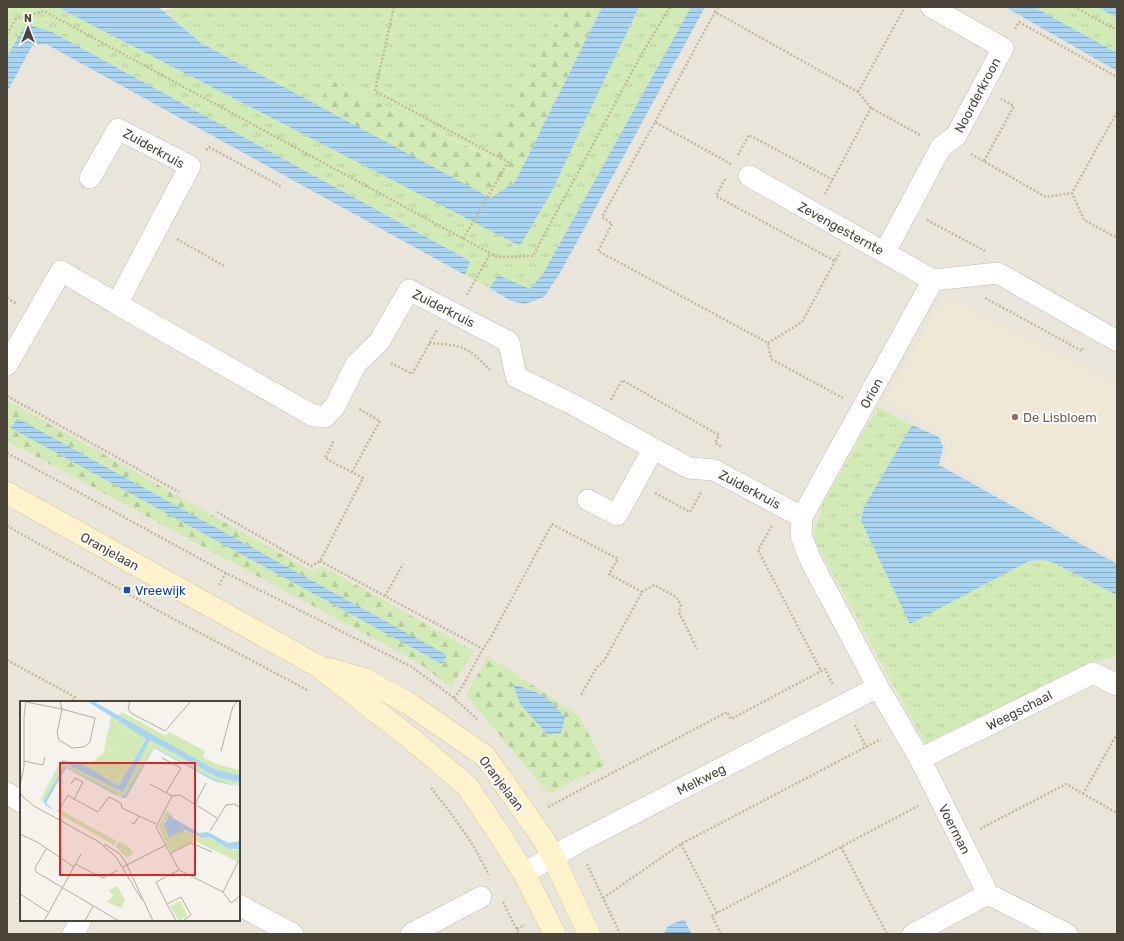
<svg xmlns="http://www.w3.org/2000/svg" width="1124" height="941" viewBox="0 0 1124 941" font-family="Rubik,sans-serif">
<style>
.residential{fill:#eae5da;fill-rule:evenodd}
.education{fill:#efe8d6}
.grass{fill:url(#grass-tufts)}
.forest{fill:url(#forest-firs);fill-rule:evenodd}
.water{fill:url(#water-rules)}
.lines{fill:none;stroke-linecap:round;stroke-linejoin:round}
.street-casing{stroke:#c2bbae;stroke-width:22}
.secondary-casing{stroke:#d6c79b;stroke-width:23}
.path{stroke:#c4b79f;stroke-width:2.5;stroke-dasharray:2 2;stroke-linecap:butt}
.street{stroke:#fff;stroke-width:21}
.secondary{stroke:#fff3cd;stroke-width:22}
.education-dot{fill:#8d6e63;stroke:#fff;stroke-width:1.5}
.transit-dot{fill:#1a4fb4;stroke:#fff;stroke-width:1.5}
.labels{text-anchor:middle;stroke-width:4;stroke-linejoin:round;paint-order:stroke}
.street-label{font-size:13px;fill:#4b4439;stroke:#fff}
.education-label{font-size:13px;fill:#785e54;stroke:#fff;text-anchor:start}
.transit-label{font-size:13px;fill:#164399;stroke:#fff;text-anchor:start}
.inset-road{fill:none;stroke:#b2ada4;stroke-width:1}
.view{fill:#d62828;fill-opacity:0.15;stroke:#d62828;stroke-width:2}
.inset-edge{fill:none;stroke:#4b4439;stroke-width:2}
</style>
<defs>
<pattern id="grass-tufts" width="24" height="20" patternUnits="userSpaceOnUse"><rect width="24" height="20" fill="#d2eab5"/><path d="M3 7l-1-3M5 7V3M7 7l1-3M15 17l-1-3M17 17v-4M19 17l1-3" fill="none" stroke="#b6ca9c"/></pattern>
<pattern id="forest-firs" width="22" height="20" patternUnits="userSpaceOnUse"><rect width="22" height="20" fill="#d2eab5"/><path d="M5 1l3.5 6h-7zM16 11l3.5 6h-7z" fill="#b6ca9c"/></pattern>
<pattern id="water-rules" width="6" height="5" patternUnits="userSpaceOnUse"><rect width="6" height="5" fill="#a9d4f2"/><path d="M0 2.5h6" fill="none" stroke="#8caec5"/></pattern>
</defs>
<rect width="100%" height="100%" fill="#f6f3ec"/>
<path class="residential" d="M7,7L464,261L530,289L681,7H1117V934H7ZM21,702H239V920H21Z"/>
<path class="education" d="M944,295L1117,385V559L944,463L947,449L943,434L885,401Z"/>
<path class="grass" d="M7,7H57L520,245L551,193L639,7H691L543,274L530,289L498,275L490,288L465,275L470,261L52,32L22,30L7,57Z
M182,7H566L529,71L488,156L331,80L318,106L201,43L163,10Z
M1034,7H1097L1117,18V53Z
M878,407L912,425L864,507L910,623L1029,561L1042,560L1054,563L1117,595V656L1093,662L926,745L815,541L814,531L823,503Z"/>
<path class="forest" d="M566,7H602L515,182L491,199L318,106L331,80L487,156L529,71Z
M7,400L313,572L322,566L474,651L451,687L417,662L7,441Z
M488,656L579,716L605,765L549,794L466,695ZM514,684L538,693L520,704Z"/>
<path class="water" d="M57,7L160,8L201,43L491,198L515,182L602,7H639L551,193L520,246Z
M691,7H705L560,273L544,297L525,304L511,301L490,288L498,275L530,289L543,274Z
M1005,7H1034L1117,53V71Z
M1097,7H1117V18Z
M29,25L52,32L470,261L465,275L46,44L32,46L7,92V57L22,30Z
M17,418L447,655L442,664L11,428Z
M912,425L939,437L943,447L939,465L1117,564V595L1054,563L1042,560L1029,561L910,624L861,521L864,507Z
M513,684L538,693L552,702L565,718L561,733L548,735L520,704Z
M684,919L692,934H664L668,926Z"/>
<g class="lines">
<defs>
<path id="street" d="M749,176L933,280
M90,178L118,129L190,166L117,304L312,415L325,417L335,406L356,364L379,342L409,290L509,342L516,377L574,405L689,468L714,470L802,517
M885,252L941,147L956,136L1003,48L931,7
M7,365L61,271L117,304
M588,500L617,515L653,449
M920,759L1093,673L1117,685
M7,793L21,802
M524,873L577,843L878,687
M239,905L293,934
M73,934L81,920
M411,934L481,897
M913,934L988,894
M1067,934L988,894L920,759L878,687L811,561L801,536L802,517L933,280L998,273L1117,341"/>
<path id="secondary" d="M7,493L318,666L414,741L467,786L496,829L524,873L555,934
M329,669L364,679L408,703L485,756L544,840L553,857L589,934"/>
</defs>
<use href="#street" class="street-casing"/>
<use href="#secondary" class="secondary-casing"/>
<path class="path" d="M394,7L375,91L508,162L463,239
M718,7L715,12L858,92L871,108L922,136
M1074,7L1117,30
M1015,29L1019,22L1117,77
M7,34L16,19L44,11L497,257L533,256L640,57L670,7
M858,92L905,7
M1117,112L1072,193L1084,220L1117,238
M655,122L715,12
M206,150L209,147L282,187
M971,154L1046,197L1072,193
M738,155L749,135L833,180
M984,161L1014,106L1001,99
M731,164L655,122L602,217L612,224L598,251L768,343L771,359L843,398
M725,179L716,196L835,261L840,252
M825,194L871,108
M927,220L985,251
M177,239L224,266
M467,295L490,254
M7,298L17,304
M985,298L1082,351L1083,348
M429,343C462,345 467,346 490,370
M768,343L802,322L835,261
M391,363L412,374L437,330
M7,396L179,492
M611,400L622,380L719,435L715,443L722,447
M7,453L226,573L412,667L454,698L478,720
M352,472L380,421L359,409
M655,493L690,512L702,491
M217,512L311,566L320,561L363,478L325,458L333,443L332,439
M7,526L168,616L309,691
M772,526L758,550L821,671
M320,561L483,649L490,639L552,524L618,559L609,574L642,592L604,661L597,667L581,695
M219,585L226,573
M642,592L654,585L676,597L681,605L679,612L697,649
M385,596L403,564
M7,660L75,697L72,702
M454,698L461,689L483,649
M855,725L866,747
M431,788L450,812L473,845L489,875
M1083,794L1117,734
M548,807L727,712L731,719L825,669L833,685
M980,829L1066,784L1117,813
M681,844L717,913L918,806
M841,847L887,934
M587,864L620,934
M603,898L681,844L881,739
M503,902L519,934
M717,913L712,916L721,934
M517,929L525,925"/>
<use href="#street" class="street"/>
<use href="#secondary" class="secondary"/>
</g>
<circle class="education-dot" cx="1015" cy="417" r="4"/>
<rect class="transit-dot" x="123" y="586" width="8" height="8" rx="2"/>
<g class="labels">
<g class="street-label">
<text transform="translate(977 95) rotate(-62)" y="5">Noorderkroon</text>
<text transform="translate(154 148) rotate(29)" y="5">Zuiderkruis</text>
<text transform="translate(841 228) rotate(29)" y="5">Zevengesternte</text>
<text transform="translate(444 308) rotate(27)" y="5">Zuiderkruis</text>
<text transform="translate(871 393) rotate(-61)" y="5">Orion</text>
<text transform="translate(750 489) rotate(28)" y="5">Zuiderkruis</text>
<text transform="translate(110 551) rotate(29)" y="5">Oranjelaan</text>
<text transform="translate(1019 710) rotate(-27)" y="5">Weegschaal</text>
<text transform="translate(701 779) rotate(-27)" y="5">Melkweg</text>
<text transform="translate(502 783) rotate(53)" y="5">Oranjelaan</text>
<text transform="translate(955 829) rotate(63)" y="5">Voerman</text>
</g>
<g class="education-label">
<text x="1023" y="422">De Lisbloem</text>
</g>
<g class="transit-label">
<text x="135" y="595">Vreewijk</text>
</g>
</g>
<g transform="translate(20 701)">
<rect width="220" height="220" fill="#f6f3ec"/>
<path d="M102,11L196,63L220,69V74L196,69L98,16ZM91,16L97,20L96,23L116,35L118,32L126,37L115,58L102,56L101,58L108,62L99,80L80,71L79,74L60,63L74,60L84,51L99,52L85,44ZM130,39L197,76L220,81V85L194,78L134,46L104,96L96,94L44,65L24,102L21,98L42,61L103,91ZM146,110L150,112L144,122L182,137L190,136L213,149L220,148L218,161L175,140L151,151L138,126ZM160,200L168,215L159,220L150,205Z" fill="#d2eab5"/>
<path d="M97,20L118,32L117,35L96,23ZM149,31L185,50L183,56L145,35ZM85,44L100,53L97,58L95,54L84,51ZM102,55L115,58L102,83L99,85L79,74L80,71L99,80L108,62L101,58ZM41,109L78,130L97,140L94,144L39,113ZM99,140L110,147L113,153L106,157L96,145Z" fill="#d2eab5"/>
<path d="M97,185L105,199L101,207L87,201L93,195L89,189Z" fill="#d2eab5"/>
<path d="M67,0H73L196,69L220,74V81L197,76L130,39L103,91L42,61L19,99L42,59L60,62L99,85L126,38ZM134,46L194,78L220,86L194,80L134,47L106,97L99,96L105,94ZM44,65L97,93L96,94L46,67L26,102L34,109L25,104L24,100ZM150,112L153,117L179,132L188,131L208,142L220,140V148H209L190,136L182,137L165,129L149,136L144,124Z" fill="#a9d4f2"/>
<path class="inset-road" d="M110,0L108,8L111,12L145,30L171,0M6,1L42,8L37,32L39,39L52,47L64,46L70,41L75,17L42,8L40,0M201,50L213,5L218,0M142,57L161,67L146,92M4,60L23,64L25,56M51,83L55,77L63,81L54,98L78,111L89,96L101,102L102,107L136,123M130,83L152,95M0,85L4,65V15L6,0M0,90L1,94L14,105L79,141L96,156L122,199M175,103L186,82M38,110L48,94L54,98M197,117L160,94L152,95L136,126L159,169L203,191L211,202L220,195M111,121L114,123L119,115M190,130L206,104L214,103L220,106M0,133L17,141L54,166M84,143L99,152L106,162L133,220M26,148L15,167L16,171L99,220M151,152L171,142L192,151M55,163L83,177L98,169M103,166L146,144M159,169L136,181L147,203L161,196L171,214L163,220M203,191L220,157M0,193L28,211M147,203L156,220M24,220L61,153M65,220L73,205"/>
<path class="view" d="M40,62H175V174H40Z"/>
<rect width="220" height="220" class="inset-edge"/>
</g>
<rect width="1124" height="941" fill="none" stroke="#4b4439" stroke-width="16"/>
<g transform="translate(28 28)" stroke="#ffffff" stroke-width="3" paint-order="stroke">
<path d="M0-3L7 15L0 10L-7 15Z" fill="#4b4439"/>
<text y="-6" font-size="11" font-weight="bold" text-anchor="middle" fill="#4b4439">N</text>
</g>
</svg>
